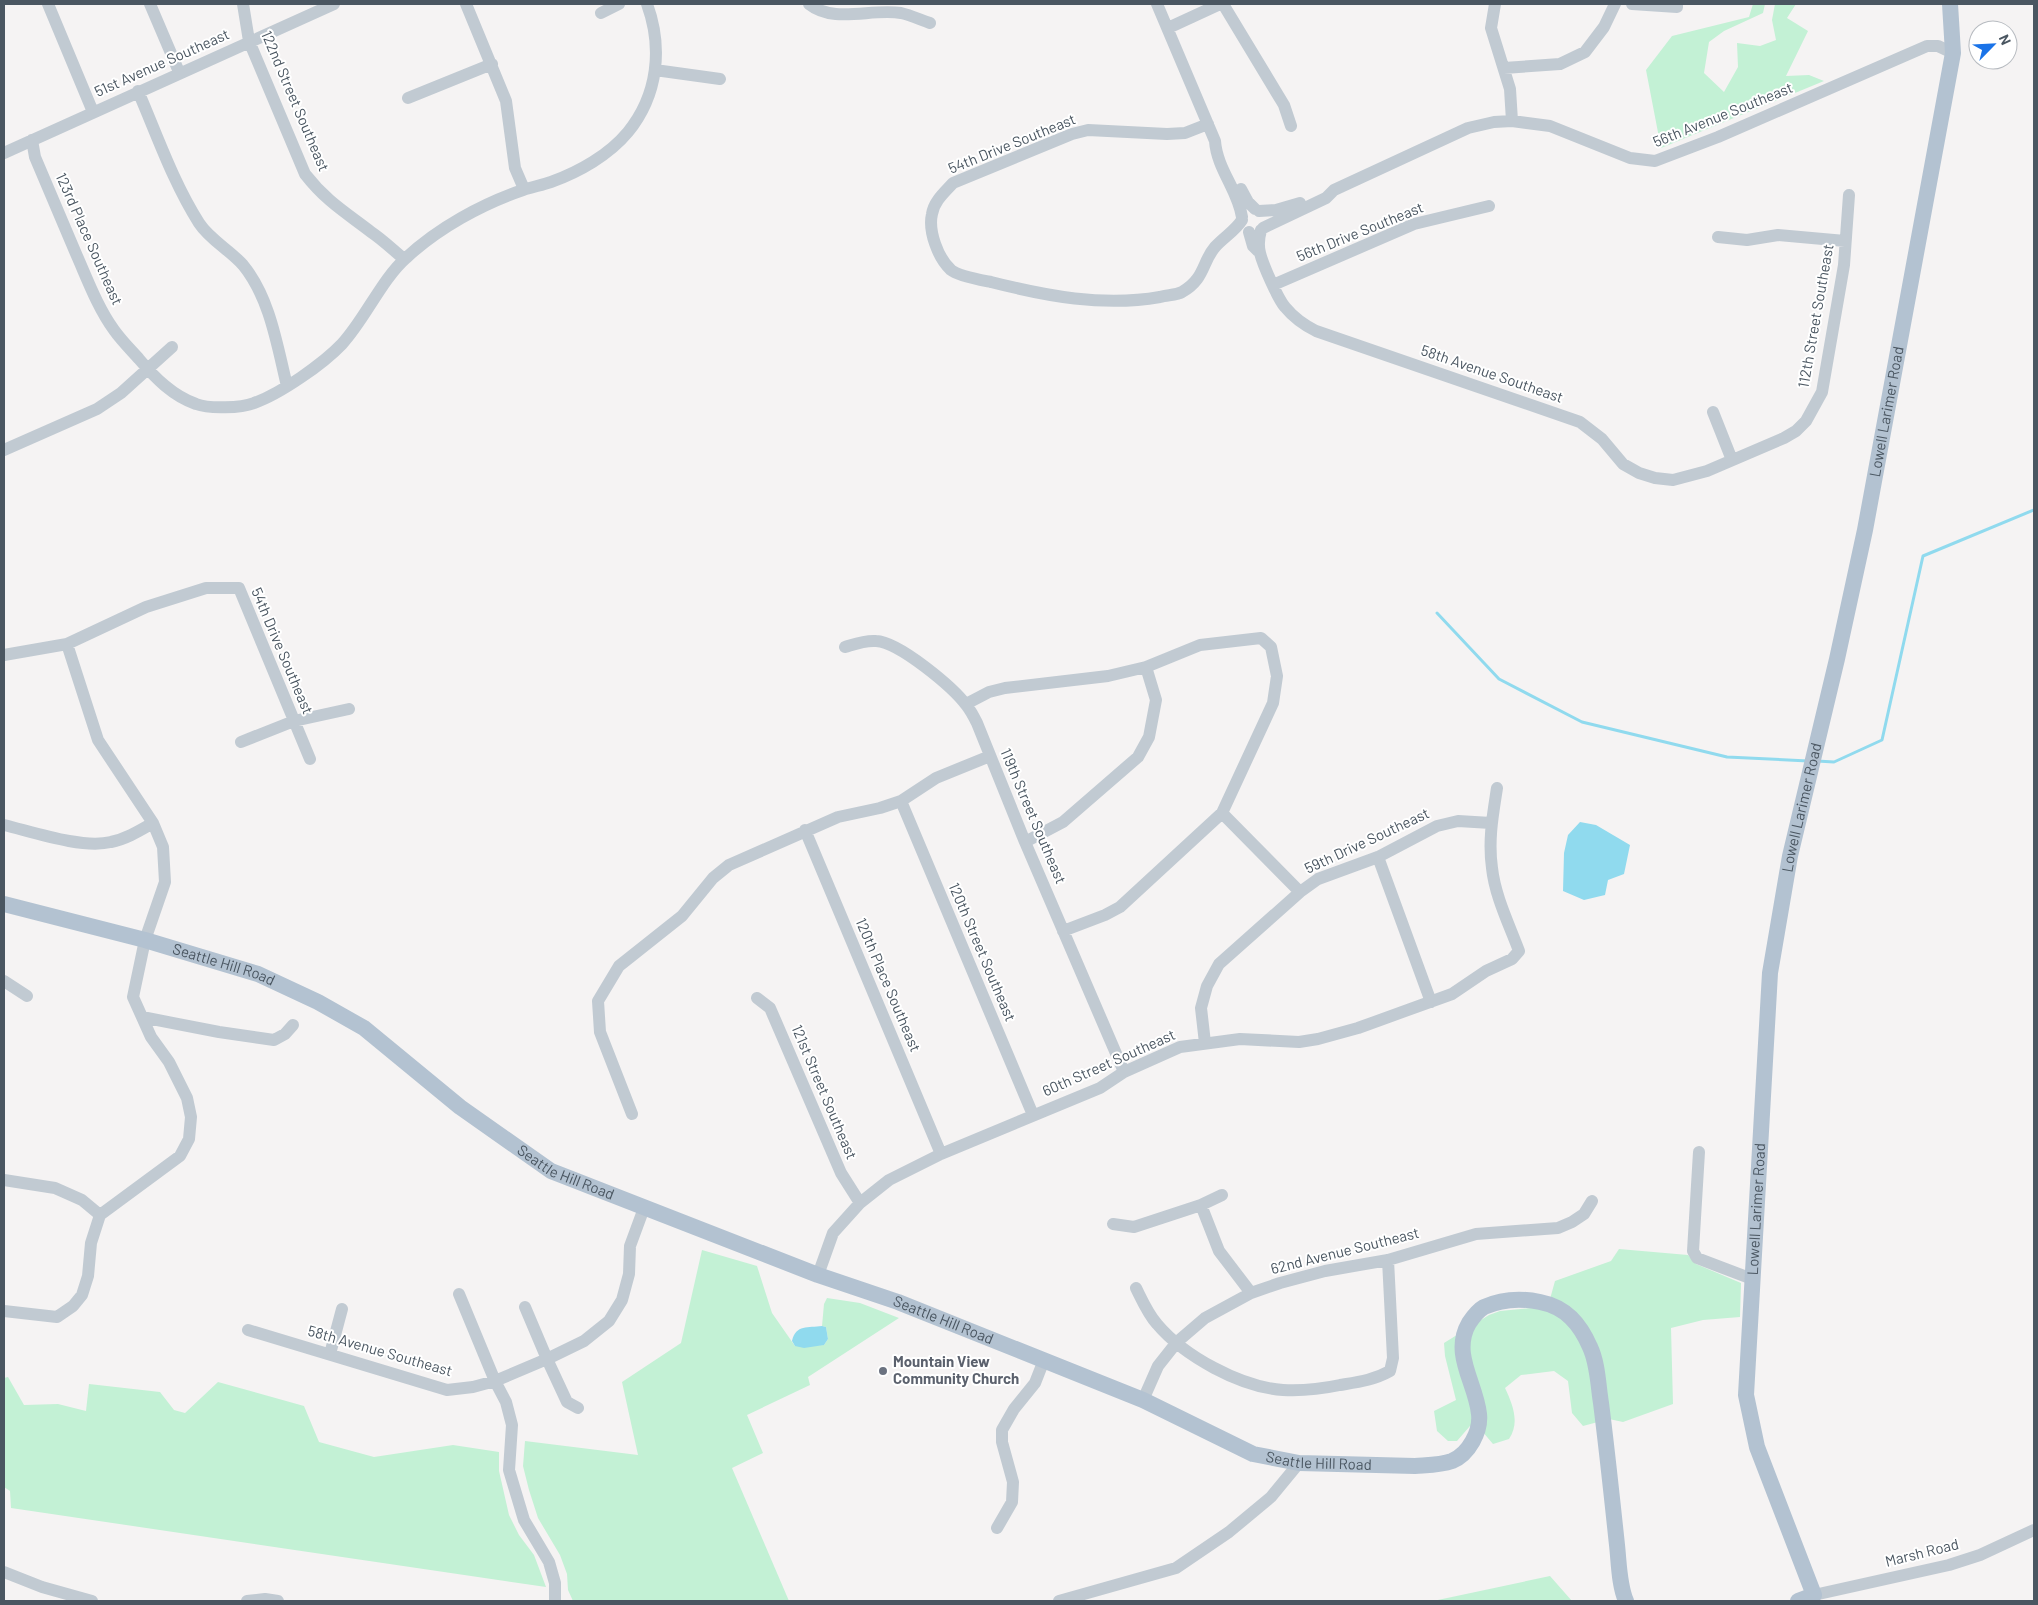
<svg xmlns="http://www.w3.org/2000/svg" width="2038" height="1605" viewBox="0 0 2038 1605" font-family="Barlow,sans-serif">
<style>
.green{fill:#c3f1d5}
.water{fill:#90daee}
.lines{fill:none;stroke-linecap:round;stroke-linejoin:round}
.stream{stroke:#90daee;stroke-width:3}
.minor{stroke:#c1cad2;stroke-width:12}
.major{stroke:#b3c2d1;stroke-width:16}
.worship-dot{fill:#6b7280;stroke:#fff;stroke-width:2}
.labels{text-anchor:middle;stroke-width:4;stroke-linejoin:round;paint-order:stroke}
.street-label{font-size:15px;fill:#4a5661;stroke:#fff}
.worship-label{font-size:15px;font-weight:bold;fill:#5b616d;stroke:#fff;text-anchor:start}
</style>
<rect width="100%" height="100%" fill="#f5f3f3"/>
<path class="green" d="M1753,4H1765L1763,13L1724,31L1709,42L1704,73L1724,92L1738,67L1737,43L1760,46L1776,40L1772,20L1775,4H1796L1787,18L1808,31L1786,76L1809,75L1824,81L1661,148L1646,70L1672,36L1749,17Z
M1619,1249L1688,1255L1696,1264L1741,1283L1740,1317L1703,1320L1671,1328L1673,1404L1623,1422L1609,1419L1583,1426L1572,1413L1568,1381L1554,1371L1521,1375L1505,1388C1513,1405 1520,1423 1509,1439L1493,1444L1482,1431L1470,1426L1457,1441H1448L1437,1431L1434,1411L1456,1400L1445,1356L1444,1343L1489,1315L1500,1311L1531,1308L1550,1299L1555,1281L1611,1261Z
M702,1250L757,1266L772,1313L795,1346L824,1345L828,1339L826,1327L822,1326L824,1304L827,1298L860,1303L899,1318L808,1377L810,1385L747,1415L763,1453L732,1468L789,1601H573L568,1590L567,1574L560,1555L538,1518L529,1490L523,1466L525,1441L638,1455L622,1382L681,1343Z
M8,1377L24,1405L58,1404L86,1411L89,1384L160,1392L174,1410L185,1413L218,1382L304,1406L319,1442L374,1457L453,1445L499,1452V1471L509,1515L519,1535L534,1555L546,1587L11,1508L10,1491L4,1487V1378Z
M1550,1576L1572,1601H1433Z"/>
<path class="water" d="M1580,822L1596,825L1630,845L1624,874L1608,880L1605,895L1584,900L1563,891L1564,853L1568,835Z
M822,1326L826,1327L828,1339L824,1345L804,1348L795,1346L792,1341C796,1324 808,1328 822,1326Z"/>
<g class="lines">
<path class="stream" d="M1437,613L1499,679L1582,722L1727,757L1808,761
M1817,761L1834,762L1882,740L1923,556L2034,510"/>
<path class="minor" d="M48,4L93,112
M150,4L179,72
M243,4L249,41L305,174C326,201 345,212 371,232C383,240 393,250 404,259
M466,4L506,101L515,168L524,189
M809,4C834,24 871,8 901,13C910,15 921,20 930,23
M1157,4L1215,141C1217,169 1238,190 1242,217
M1223,4L1284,105L1291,126
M1495,4L1491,28L1510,89L1512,121
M1632,4L1677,7V4
M601,13L619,4
M1168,28L1220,4
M1504,68L1560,64L1585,52L1604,27L1615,4
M655,70L720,79
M138,91C157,135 173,182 199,223C210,240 230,250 243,265C270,298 277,345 287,386
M408,98L492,64
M1208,124L1185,133L1167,134L1088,130L1072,134L953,183C945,192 934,201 932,214C928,231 938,258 951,270C958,276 981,280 991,282C1046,296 1103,307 1160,297C1167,295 1177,295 1182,292C1205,279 1202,262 1215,247C1224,237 1235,231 1242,220
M32,140L35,157C49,190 63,223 77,256C88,281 98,308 114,330C121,340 131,350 139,359C155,378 173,396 196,404C209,409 241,408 254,403C280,394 323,364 342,344C365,319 382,279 406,258C438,228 482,204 523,190C532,187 542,185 551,182C579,172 609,155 628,132C658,95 663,48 647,4
M4,153L334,4
M1241,189L1248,202L1255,209
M1259,211L1276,210L1300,203
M1263,228L1326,198L1334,190L1468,128L1494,122L1512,121L1550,126L1630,158L1655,161L1718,137L1927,46H1938L1953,53
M1261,230C1259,237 1258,245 1260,253C1263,265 1278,299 1285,307C1294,318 1304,325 1316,331L1580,422L1602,439L1623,464L1639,473L1655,478L1673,480L1707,471L1784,438L1796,431L1806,421L1822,392L1844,265L1849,195
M1249,232L1253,246L1258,251
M1718,237L1747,240L1778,235L1845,241
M1273,285L1414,224L1489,206
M1713,412L1732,460
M4,450L97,409L121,393L172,347
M845,647C855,644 865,640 876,641C899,642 953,687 967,706C971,711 974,717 977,723L1025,842L1124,1072
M4,655L67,644L146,607L206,588H239L310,759
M966,704L989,692L1005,688L1108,676L1146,667L1200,645L1261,638L1271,647L1277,676L1273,703L1222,813L1120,907L1105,915L1063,931
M241,742L294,721L349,709
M901,801L1033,1115
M1222,813L1300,892
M4,825C33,832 82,849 111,842C126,839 139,831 153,823
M805,830L941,1154
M1025,842L1063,822L1138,757L1149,737L1156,700L1146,667
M1378,857L1431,1002
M4,981L27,996
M757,998L770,1008L841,1173L860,1203
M142,1017L219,1032L274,1040L285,1034L293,1025
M1205,1043L1201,1008L1207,986L1219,964L1300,892L1318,879L1378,857L1437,826L1458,821L1491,823
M632,1114L600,1032L598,1001L619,966L682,916L713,878L729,865L838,817L880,808L901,801L936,778L990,756
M1699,1152L1693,1251L1697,1258L1752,1279
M4,1180L55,1188L82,1200L100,1215
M1201,1205L1219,1251L1251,1293
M1113,1224L1134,1227L1201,1205L1222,1195
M818,1275L833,1233L860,1203L889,1180L941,1154L1100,1088L1124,1072L1180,1047L1240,1039L1299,1042L1318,1039L1358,1028L1452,994L1486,971L1512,959L1519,951C1509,924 1495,896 1492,868C1488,840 1493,814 1497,788
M1136,1288C1142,1300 1148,1314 1157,1324C1184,1356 1240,1387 1283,1390C1302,1391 1321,1389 1340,1385C1358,1382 1374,1380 1390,1371L1393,1358L1388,1260
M459,1294L495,1381L506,1402L512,1425L509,1470L524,1520L549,1562L555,1583V1601
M525,1307L547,1359L567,1402L578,1408
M4,1311L57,1317L73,1306L82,1295L88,1276L91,1243L100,1215L180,1156L189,1139L191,1117L187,1098L169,1062L151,1037L133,997L145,940L165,882L163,847L153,823L98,740L67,644
M248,1330L447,1390L473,1387L495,1381L547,1359L584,1341L609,1321L622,1300L629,1274L630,1246L644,1208
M330,1354L342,1309
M1143,1400L1158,1366L1177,1342L1205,1318L1251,1293L1280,1283L1325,1271L1388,1260L1476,1234L1558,1228L1572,1222L1584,1214L1592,1201
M997,1528L1012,1502L1013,1482L1002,1442V1430L1014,1409L1035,1383L1044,1360
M4,1572L42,1587L92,1601
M1814,1595L1949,1565L1980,1555L2034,1530
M247,1601L265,1599L278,1601
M1059,1601L1176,1568L1229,1532L1271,1497L1299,1463"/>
<g class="major">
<path id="s1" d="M4,904L145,940L258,974L318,1002L364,1028L460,1107L551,1171L818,1275L898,1302L1143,1400L1253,1454L1299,1463L1415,1466C1428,1465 1441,1465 1452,1461C1469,1454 1481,1431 1479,1414C1476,1383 1451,1354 1469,1323C1473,1317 1477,1311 1484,1307C1502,1299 1521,1298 1540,1302C1566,1307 1580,1324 1590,1347C1598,1364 1598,1385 1601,1403C1607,1450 1612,1498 1617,1545C1619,1563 1619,1585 1626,1601"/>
<path id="s2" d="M1798,1601L1814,1595L1757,1447L1746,1395L1770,973L1790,856L1837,659L1865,530L1953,53L1950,4"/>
</g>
</g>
<circle class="worship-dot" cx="883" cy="1371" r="5"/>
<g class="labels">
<g class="street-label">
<text transform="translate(162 63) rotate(-24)" y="5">51st Avenue Southeast</text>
<text transform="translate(295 101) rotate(67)" y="5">122nd Street Southeast</text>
<text transform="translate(1723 115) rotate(-22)" y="5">56th Avenue Southeast</text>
<text transform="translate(1012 144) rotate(-22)" y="5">54th Drive Southeast</text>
<text transform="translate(1360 232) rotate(-22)" y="5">56th Drive Southeast</text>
<text transform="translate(89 239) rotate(66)" y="5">123rd Place Southeast</text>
<text transform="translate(1816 316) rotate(-80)" y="5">112th Street Southeast</text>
<text transform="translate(1492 374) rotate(19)" y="5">58th Avenue Southeast</text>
<text dy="5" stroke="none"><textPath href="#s2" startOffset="1225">Lowell Larimer Road</textPath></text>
<text transform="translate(282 651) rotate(67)" y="5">54th Drive Southeast</text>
<text dy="5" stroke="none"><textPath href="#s2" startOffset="820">Lowell Larimer Road</textPath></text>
<text transform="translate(1033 816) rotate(67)" y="5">119th Street Southeast</text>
<text transform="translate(1367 841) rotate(-25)" y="5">59th Drive Southeast</text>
<text transform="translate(982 952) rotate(67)" y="5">120th Street Southeast</text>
<text dy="5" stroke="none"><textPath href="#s1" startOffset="228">Seattle Hill Road</textPath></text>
<text transform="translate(888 985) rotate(67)" y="5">120th Place Southeast</text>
<text transform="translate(1109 1063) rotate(-24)" y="5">60th Street Southeast</text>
<text transform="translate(824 1092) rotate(67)" y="5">121st Street Southeast</text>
<text dy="5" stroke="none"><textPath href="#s1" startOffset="632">Seattle Hill Road</textPath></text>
<text dy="5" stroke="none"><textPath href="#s2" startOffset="415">Lowell Larimer Road</textPath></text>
<text transform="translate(1345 1251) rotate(-14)" y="5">62nd Avenue Southeast</text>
<text dy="5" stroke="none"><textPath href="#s1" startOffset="1038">Seattle Hill Road</textPath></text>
<text transform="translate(380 1351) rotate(16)" y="5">58th Avenue Southeast</text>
<text dy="5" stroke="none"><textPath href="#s1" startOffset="1442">Seattle Hill Road</textPath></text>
<text transform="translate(1922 1553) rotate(-14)" y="5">Marsh Road</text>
</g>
<g class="worship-label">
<text x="893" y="1367">Mountain View<tspan x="893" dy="17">Community Church</tspan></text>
</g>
</g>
<rect width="2038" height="1605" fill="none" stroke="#4a5661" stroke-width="10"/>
<g transform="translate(1993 45) rotate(66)"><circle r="24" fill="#ffffff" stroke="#b7bbc0"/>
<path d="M0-4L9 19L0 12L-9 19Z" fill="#1a73e8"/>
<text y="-8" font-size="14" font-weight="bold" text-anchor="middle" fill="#4a5661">N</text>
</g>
</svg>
